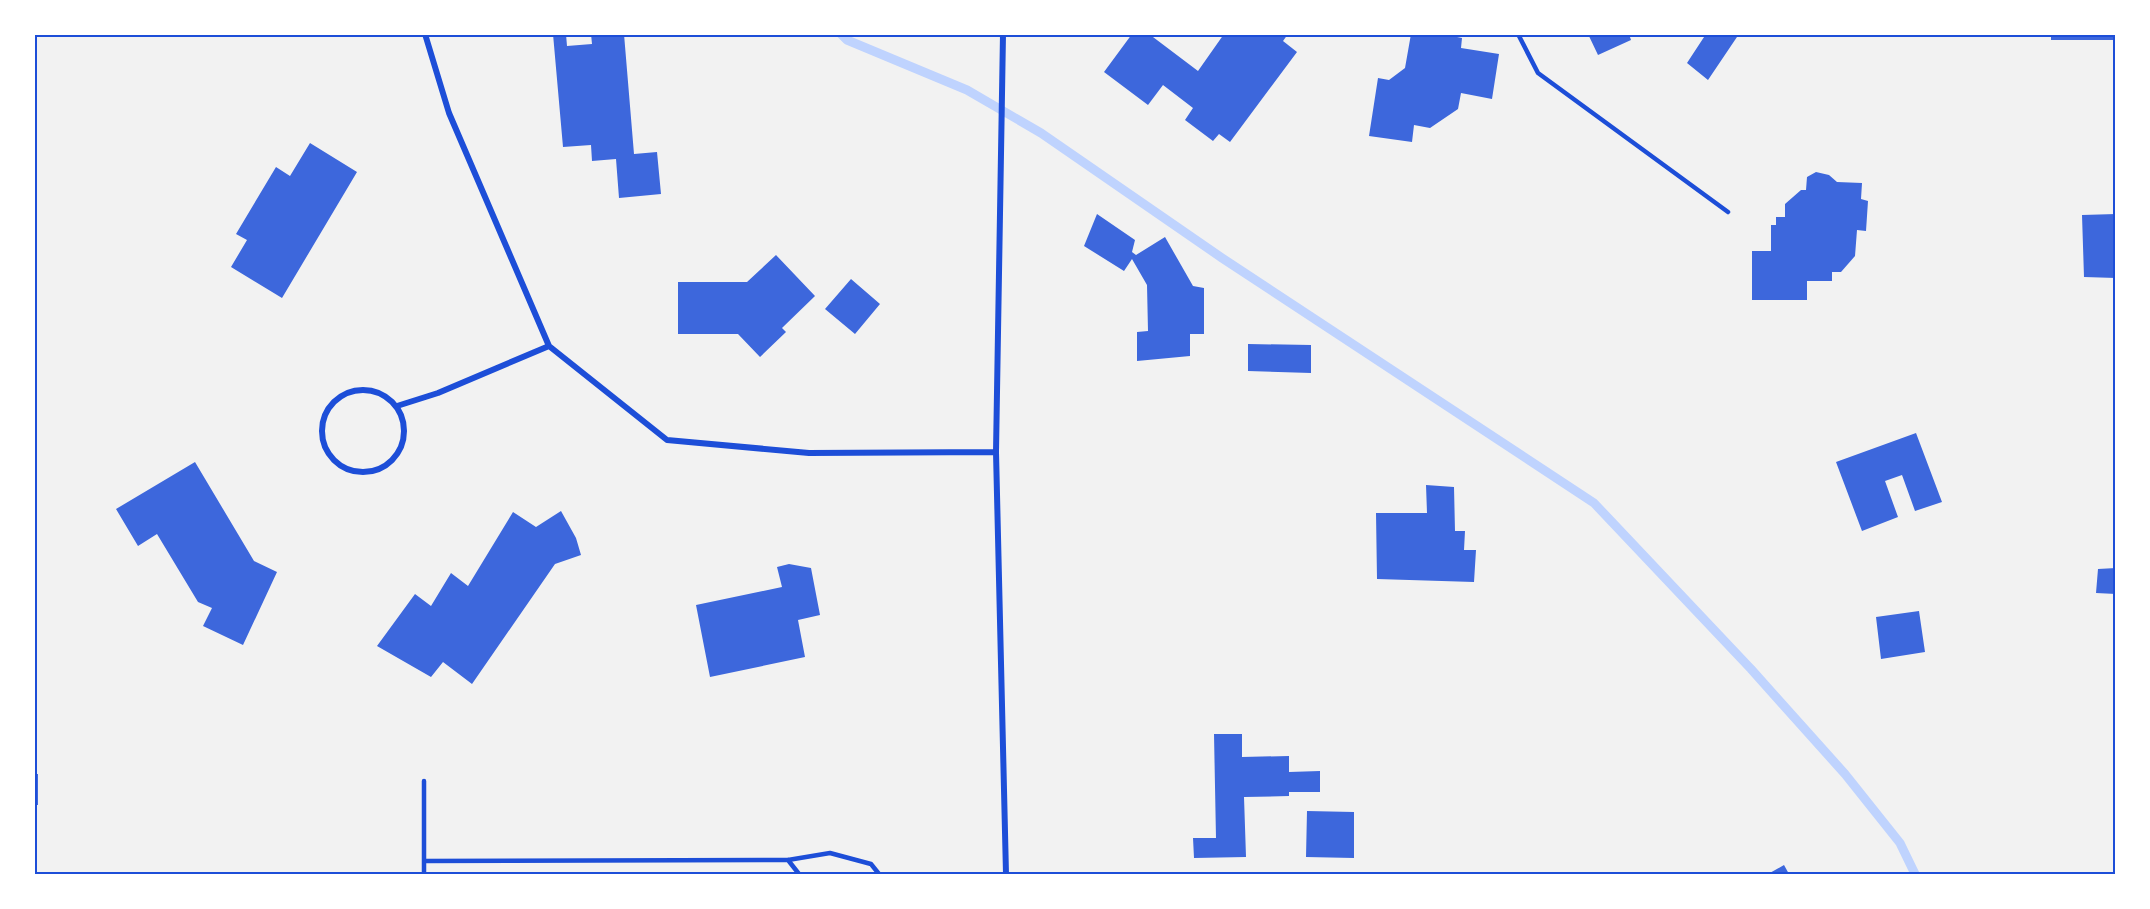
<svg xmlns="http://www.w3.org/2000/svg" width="2150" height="909" viewBox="0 0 2150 909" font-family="'PT Sans',sans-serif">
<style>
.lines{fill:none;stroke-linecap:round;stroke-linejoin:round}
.stream{stroke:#bfd3fe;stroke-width:9}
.building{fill:#3d67dc}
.service{stroke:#1d4ed8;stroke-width:4.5}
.minor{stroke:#1d4ed8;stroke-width:6}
.neatline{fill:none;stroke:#1d4ed8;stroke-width:2}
</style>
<rect width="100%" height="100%" fill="#f2f2f2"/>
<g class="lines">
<path class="stream" d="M841,34L847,40L967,90L1041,133L1222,258L1594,503L1751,669L1845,774L1900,843L1915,874"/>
</g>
<path class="building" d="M553,34H566L567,46L592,44L591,34H624L634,154L657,152L661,194L619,198L616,159L592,161L591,145L563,147Z
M1132,34H1149L1198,71L1224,34H1288L1283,41L1297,52L1230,142L1219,134L1213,141L1185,120L1193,108L1163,85L1148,105L1104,72Z
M1411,34H1442L1462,38L1461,48L1499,54L1492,99L1461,93L1458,109L1430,128L1414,125L1412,142L1369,136L1378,78L1389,80L1405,68Z
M1588,34H1629L1631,40L1598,55Z
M1706,34H1739L1708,80L1687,63Z
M2051,34H2116V40H2051Z
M310,143L357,172L282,298L231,267L247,240L236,234L276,167L290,176Z
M1816,172L1829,175L1837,182L1862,183L1861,199L1868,201L1866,231L1857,230L1855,256L1841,272H1832V281H1807V300H1752V251H1771V225H1776V217H1785V204L1801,190H1806L1807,177Z
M1097,214L1135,240L1132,252L1136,255L1165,237L1193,286L1204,288V334H1190V356L1137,361V332L1148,331L1147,285L1132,259L1124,271L1084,246Z
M2116,214V278L2084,277L2082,215Z
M776,255L815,296L782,328L786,332L760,357L738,334H678V282H747Z
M851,279L880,304L855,334L825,309Z
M1248,344L1311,345V373L1248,371Z
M1916,433L1942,502L1915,511L1902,475L1885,481L1898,517L1862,531L1836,462Z
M195,462L254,561L277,572L243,645L203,626L212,608L198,602L157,534L138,546L116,509Z
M1426,485L1454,487L1455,531H1465L1464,550H1476L1474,582L1377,579L1376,513H1427Z
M561,511L576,538L581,555L555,564L472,684L443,662L431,677L377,646L415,594L431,606L451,573L468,586L513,512L536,527Z
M789,564L811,568L820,615L798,620L805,657L710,677L696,605L782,587L777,567Z
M2116,568V594L2096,593L2098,569Z
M1919,611L1925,652L1881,659L1876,617Z
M1214,734H1242V757L1289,756V772L1320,771V792H1289V796L1244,797L1246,857L1194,858L1193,838H1216Z
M34,774H38V805H34Z
M1307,811L1354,812V858L1306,857Z
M1784,865L1789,874H1768Z"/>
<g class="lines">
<path class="service" d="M1518,34L1538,73L1728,212
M424,781V874
M788,860L799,874
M424,861L788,860L830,853L871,864L879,874"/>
<path class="minor" d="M425,34L449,113L549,346L667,440L809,453L996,452
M1003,34L996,452L1006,874
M322 431a41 41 0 1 1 82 0a41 41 0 1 1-82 0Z
M397,406L438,393L549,346"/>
</g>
<rect width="2150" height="909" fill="none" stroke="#ffffff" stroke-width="72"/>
<rect x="36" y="36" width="2078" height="837" class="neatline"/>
</svg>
